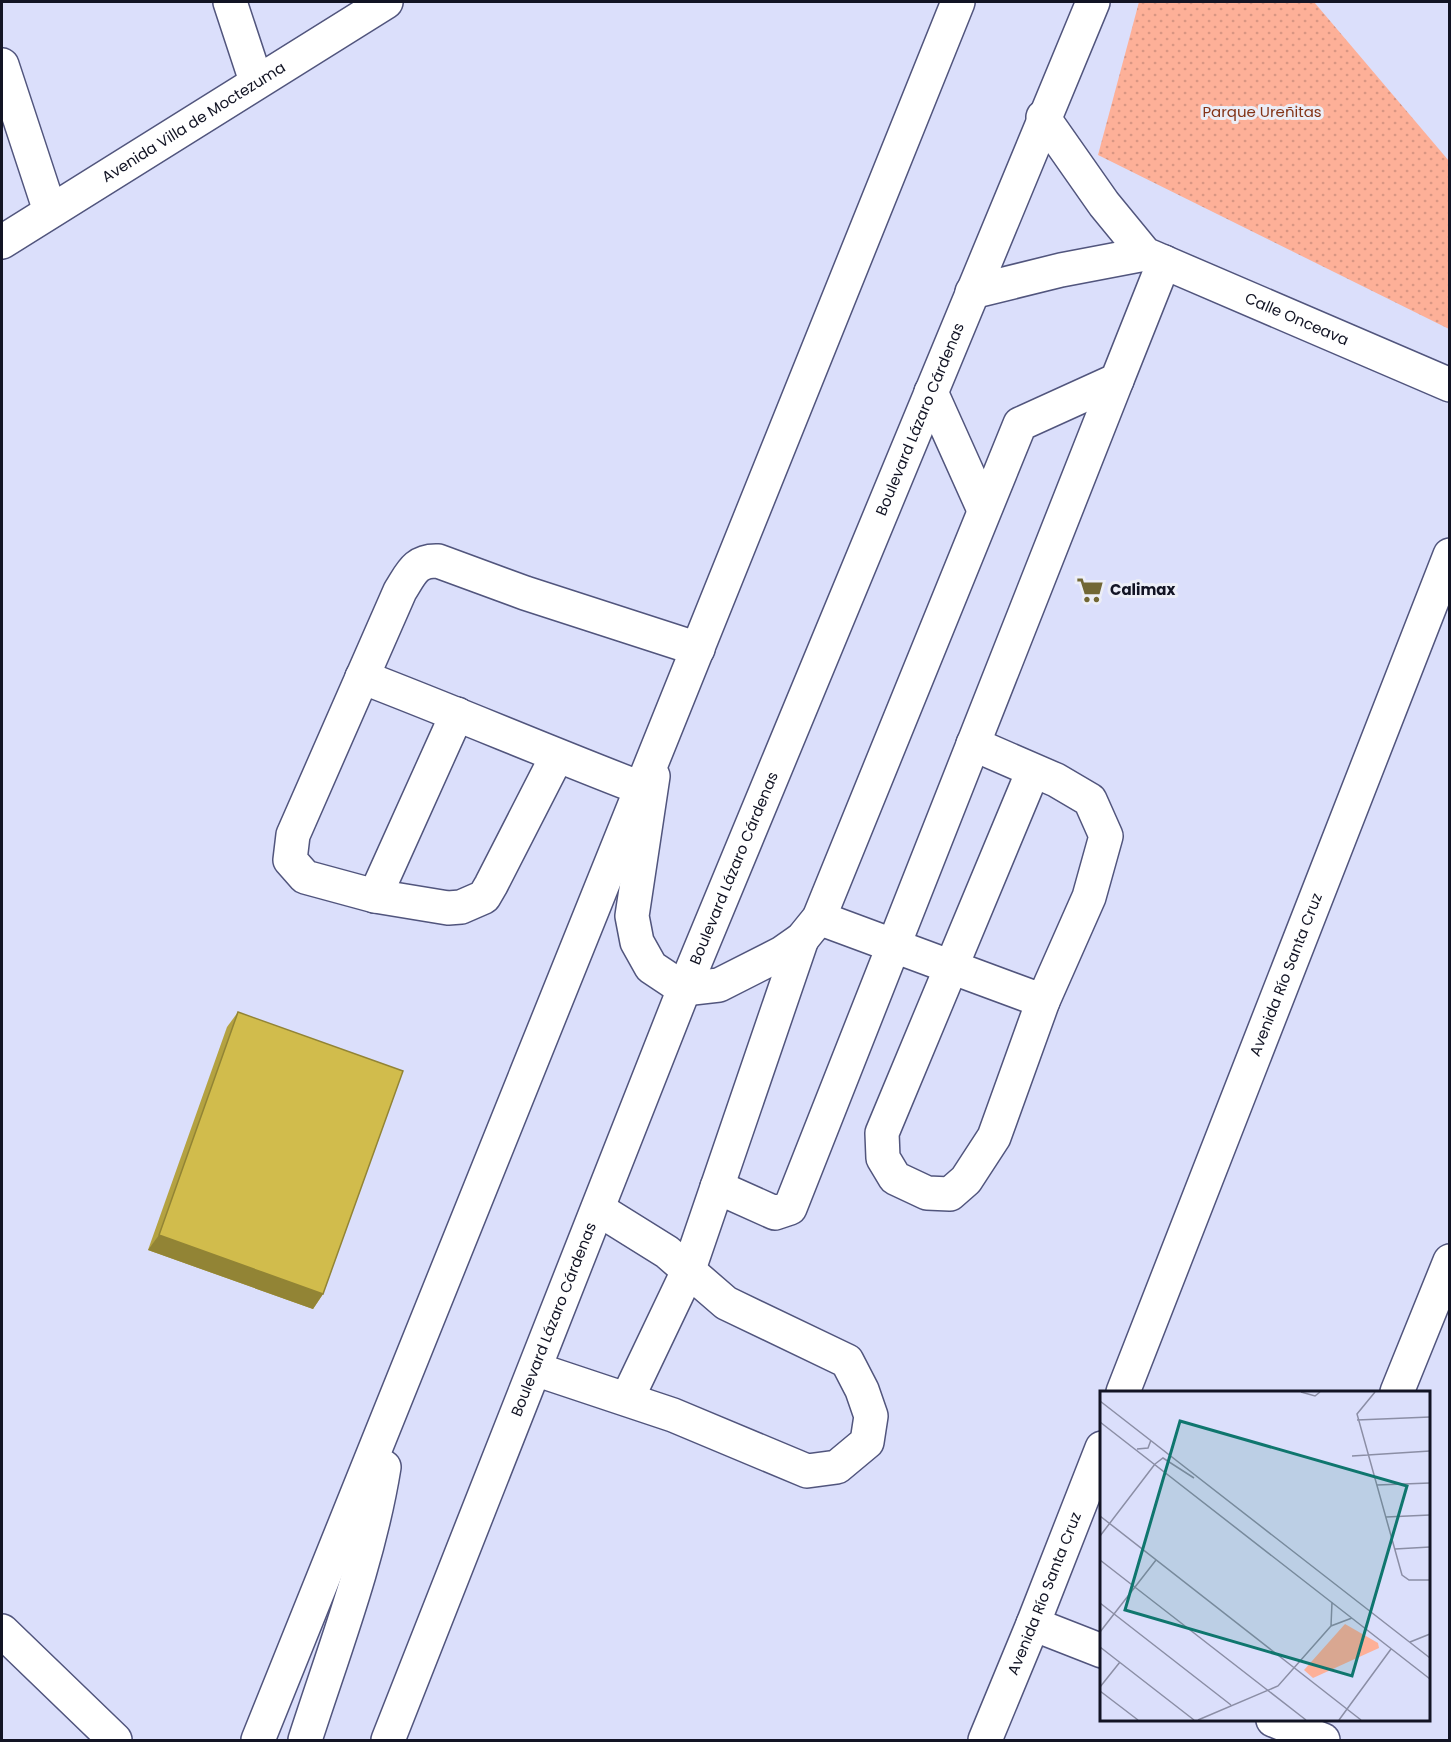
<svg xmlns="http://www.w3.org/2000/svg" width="1451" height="1742" viewBox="0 0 1451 1742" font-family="Poppins,sans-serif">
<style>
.grass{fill:url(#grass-dots)}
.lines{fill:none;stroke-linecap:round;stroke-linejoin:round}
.minor-casing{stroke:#51557d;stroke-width:36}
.major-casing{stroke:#51557d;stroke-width:36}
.minor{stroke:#fff;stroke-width:33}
.major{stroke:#fff;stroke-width:33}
.wall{fill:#b4a241}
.shaded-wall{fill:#928435}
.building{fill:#d1bc4c;stroke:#928435;stroke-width:1.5}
.labels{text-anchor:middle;stroke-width:6;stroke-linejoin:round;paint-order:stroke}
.park-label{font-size:15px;fill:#833418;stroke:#eceef7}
.street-label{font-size:15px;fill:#121424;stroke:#eceef7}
.poi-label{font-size:15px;font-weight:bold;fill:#121424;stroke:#eceef7;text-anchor:start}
.inset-road{fill:none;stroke:#8b8ea5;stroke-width:1.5}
.view{fill:#0f766e;fill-opacity:0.15;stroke:#0f766e;stroke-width:3}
.inset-edge{fill:none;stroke:#121424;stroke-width:3}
</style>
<defs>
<pattern id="grass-dots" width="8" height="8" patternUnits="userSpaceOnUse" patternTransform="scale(1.5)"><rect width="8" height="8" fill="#fdb098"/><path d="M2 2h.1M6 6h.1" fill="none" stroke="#d89683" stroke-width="1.8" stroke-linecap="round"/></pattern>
</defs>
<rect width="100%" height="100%" fill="#dbdffb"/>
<path class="grass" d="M1139,2H1314L1449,161V329L1098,155Z"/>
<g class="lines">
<defs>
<g id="minor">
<path d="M230,2L256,81"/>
<path d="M2,65L50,211"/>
<path id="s1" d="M1043,117L1104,204L1145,254L1450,385"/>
<path id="s2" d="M2,242L386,2"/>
<path d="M972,292L1061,270L1145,254"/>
<path d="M931,392L984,510"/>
<path d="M362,677C456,713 549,753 643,789"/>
<path d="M557,756L491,885L484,897L461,907L448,908L375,896L305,877L290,860L293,835L400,591C411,574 415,560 438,561L525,593L698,649"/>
<path d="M1033,771L882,1133L883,1158L895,1178L927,1193L950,1194L966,1180L994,1137L1043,1001"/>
<path d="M653,776L632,916L637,942L651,967L684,989L719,985L782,953L802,939L819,918L1020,424L1117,380L1164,262"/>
<path d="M375,896L457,714"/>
<path d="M819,918L1043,1001L1089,897L1106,836L1090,800L1056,780L973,744"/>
<path d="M717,1187L775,1213L790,1208L1117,380"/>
<path d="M535,1369L673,1415L807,1471L837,1467L867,1442L871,1416L862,1390L847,1361L726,1303L667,1252L598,1209"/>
<path id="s3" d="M1123,1392L1450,555"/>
<path d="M1397,1392L1450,1261"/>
<path d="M627,1399L689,1269L802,939"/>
<path d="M1033,1624L1102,1651"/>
<path d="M2,1631L115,1740"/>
<path d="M1273,1720L1323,1740"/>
<path id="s4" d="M985,1740L1033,1624L1102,1448"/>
</g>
<g id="major">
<path d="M258,1740L958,2"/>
<path d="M305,1740C334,1650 369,1560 384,1467"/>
<path id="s5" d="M388,1740L684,989L1093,2"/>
</g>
</defs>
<use href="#minor" class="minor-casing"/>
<use href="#major" class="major-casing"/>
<use href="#minor" class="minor"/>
<use href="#major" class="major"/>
</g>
<path class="wall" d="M238,1012L323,1294L313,1309L148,1250L227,1027Z"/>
<path class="shaded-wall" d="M159,1235L323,1294L313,1309L148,1250Z"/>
<path class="building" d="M238,1012L403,1071L323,1294L159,1235Z"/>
<defs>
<symbol id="supermarket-bare" viewBox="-9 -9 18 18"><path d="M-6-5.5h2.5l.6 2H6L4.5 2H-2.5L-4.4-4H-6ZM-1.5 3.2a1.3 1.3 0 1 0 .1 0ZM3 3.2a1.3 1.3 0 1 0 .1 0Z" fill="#716734" stroke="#eceef7" stroke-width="2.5" paint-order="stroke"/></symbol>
</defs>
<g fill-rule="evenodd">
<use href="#supermarket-bare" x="1071" y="571" width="38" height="38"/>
</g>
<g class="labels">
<g class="park-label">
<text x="1262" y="117">Parque Ureñitas</text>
</g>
<g class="street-label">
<text dy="5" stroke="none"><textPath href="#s2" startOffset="226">Avenida Villa de Moctezuma</textPath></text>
<text dy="5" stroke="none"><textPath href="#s1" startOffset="336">Calle Onceava</textPath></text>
<text dy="5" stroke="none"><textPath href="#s5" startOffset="1424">Boulevard Lázaro Cárdenas</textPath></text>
<text dy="5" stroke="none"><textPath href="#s5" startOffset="938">Boulevard Lázaro Cárdenas</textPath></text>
<text dy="5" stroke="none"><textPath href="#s3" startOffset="448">Avenida Río Santa Cruz</textPath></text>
<text dy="5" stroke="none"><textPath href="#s5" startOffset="452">Boulevard Lázaro Cárdenas</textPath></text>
<text dy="5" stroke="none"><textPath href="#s4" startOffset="158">Avenida Río Santa Cruz</textPath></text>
</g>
<g class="poi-label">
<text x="1110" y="595">Calimax</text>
</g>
</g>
<g transform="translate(1100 1391)">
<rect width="330" height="330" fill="#dbdffb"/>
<path d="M245,233L278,252L279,257L213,287L204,279Z" fill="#fdb098"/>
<path class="inset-road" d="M201,1L215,5L220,1M275,1L257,23L302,184L309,189H330M0,10L330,267M257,29L330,26M0,31L330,288M37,58L48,57L51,49M252,65L330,60M55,73L63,67L94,87M277,94L330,92M0,125L261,329M286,126L330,124M0,145L55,73M295,158L330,156M0,169L206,329M0,212L131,314M231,235L232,211M0,241L56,169M310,251L330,243M0,256L94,329M0,296L20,271M0,300L38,329M98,329L178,295L231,235L252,227M239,329L291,258"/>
<path class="view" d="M80,30L307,95L252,285L25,219Z"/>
<rect width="330" height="330" class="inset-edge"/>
</g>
<rect width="1451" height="1742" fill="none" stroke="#121424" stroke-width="6"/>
</svg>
